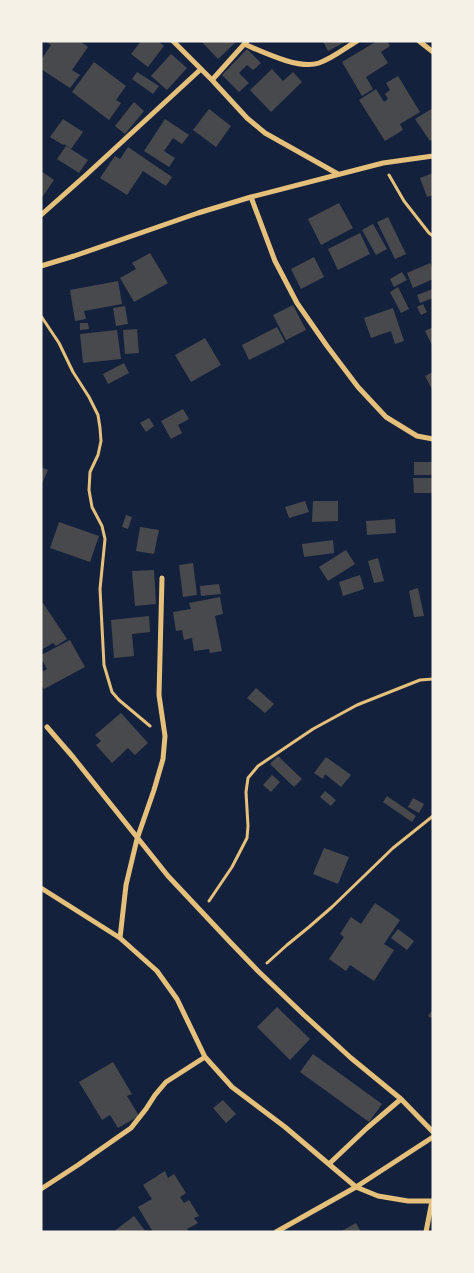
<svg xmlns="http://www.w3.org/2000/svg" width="474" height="1273" viewBox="0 0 474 1273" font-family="Arial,sans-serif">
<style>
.building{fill:#48494c}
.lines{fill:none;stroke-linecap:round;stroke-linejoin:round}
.path{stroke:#e5c07b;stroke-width:3}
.minor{stroke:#e5c07b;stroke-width:5}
</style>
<rect width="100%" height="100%" fill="#14213d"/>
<path class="building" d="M45,41H80L88,47L72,70L80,75L70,88L41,69V60L51,45Z
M141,41H158L164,46L148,67L131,54Z
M201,41H237L218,59Z
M323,41H347L328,51Z
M377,41H387L390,46L381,52L388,63L366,77L373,89L362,96L342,62Z
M247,49L261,63L253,70L247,65L239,73L249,83L239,92L222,75Z
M171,54L187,68L167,90L151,76Z
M94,62L126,86L116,100L121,103L109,120L72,92Z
M272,69L283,81L293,72L302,82L271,112L250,90Z
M137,72L159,86L153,94L132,79Z
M398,76L420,112L400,124L403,130L385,141L359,100L376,89L384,102L388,99L385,94L390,90L386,83Z
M134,102L144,111L125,134L115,126Z
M433,108V139L430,141L415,119Z
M209,109L231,126L216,147L193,130Z
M63,119L83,132L71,149L64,144L63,145L50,137Z
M165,119L189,135L182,144L173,138L164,151L175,158L169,167L144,151Z
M66,146L88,160L79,173L57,159Z
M128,147L172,177L166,186L143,171L127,195L100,178L115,156L120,159Z
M41,171L54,180L41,199Z
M433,173V195L427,197L420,178Z
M339,203L353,228L321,245L308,219Z
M388,217L406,254L395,259L377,222Z
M373,224L387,249L376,255L362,230Z
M360,233L370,254L338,270L328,249Z
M150,253L168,283L134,302L120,278L136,269L132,263Z
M314,257L324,277L301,289L291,269Z
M430,263L433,269V279L413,288L407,273Z
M402,272L407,280L394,287L390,279Z
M118,281L122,304L84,311L86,319L75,321L70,290Z
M398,287L409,309L401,313L390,292Z
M433,289V298L420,303L417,295Z
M423,304L427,312L421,315L417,307Z
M293,305L306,330L286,340L273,315Z
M125,306L128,324L116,326L113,308Z
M393,308L404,341L395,344L391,331L371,338L364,318Z
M80,323H88L89,329L80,330Z
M277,327L285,342L249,360L242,345Z
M433,327V347L425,331Z
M137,329L139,353L125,354L123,330Z
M117,330L121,359L83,363L80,334Z
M205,338L221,365L191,382L175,355Z
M124,363L129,373L108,384L103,374Z
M433,372V391L425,376Z
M183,409L189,419L178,425L182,433L171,439L161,421Z
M149,418L154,426L146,432L140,423Z
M414,462H433V475H414Z
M41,467L48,470L41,486Z
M413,478H433V493H414Z
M305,501L309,512L289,518L285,507Z
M313,501H338V521L312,522Z
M126,515L132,517L128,529L122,527Z
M395,519L396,533L367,535L366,521Z
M59,522L99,536L90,562L50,548Z
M140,527L159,530L154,554L136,551Z
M333,540L334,553L304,557L302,544Z
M346,550L355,564L328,581L319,567Z
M378,558L384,581L374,583L368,561Z
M193,563L197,595L183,597L179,565Z
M154,570L156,604L135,606L132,571Z
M360,575L364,589L343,596L339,582Z
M219,584L221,594L201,596L200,586Z
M418,588L424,616L414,617L409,591Z
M220,597L223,614L215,616L222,651L210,653L209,649L194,651L192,638L184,640L182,630L176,631L173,612L191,609L189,603Z
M43,603L67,639L56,646L53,643L41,650V604Z
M149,616L150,632L132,634L134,656L114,658L111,620Z
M70,640L85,667L44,689L41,685V672L47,669L41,658V655Z
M256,688L274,704L265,713L247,698Z
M121,713L148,743L135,755L128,748L112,763L96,745L101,741L95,735Z
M278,756L302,779L294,787L270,764Z
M326,757L351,775L341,787L325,774L323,779L314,773Z
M272,775L280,782L271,792L263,785Z
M325,791L336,800L331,806L320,797Z
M387,796L416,816L412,822L383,802Z
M413,798L424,804L419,813L408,807Z
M324,848L349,857L338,884L313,874Z
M375,903L400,920L384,944L394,950L374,981L350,965L346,971L329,959L344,937L340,934L351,917L361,924Z
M398,929L414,941L407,950L391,938Z
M277,1007L310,1039L290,1060L257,1027Z
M433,1009V1019L428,1016Z
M313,1054L382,1104L369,1122L300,1072Z
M113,1062L132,1094L127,1096L139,1116L118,1128L110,1115L102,1120L79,1082Z
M223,1100L236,1114L226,1123L213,1108Z
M165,1171L168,1178L174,1174L186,1193L180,1197L184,1203L189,1200L199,1216L194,1218L198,1223L187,1229L189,1232H153L138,1207L152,1199L143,1185Z
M134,1216L146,1232H113Z
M356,1223L361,1232H340Z"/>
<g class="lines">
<path class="path" d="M389,175L404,201L429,233L433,236
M41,316L59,343L73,372L89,397L98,415L100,428L101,441L98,455L90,472L89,490L92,507L102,526L105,539L100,589L104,665L112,692L119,700L150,726
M209,901L232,867L247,838L248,826L246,792L248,778L258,766L313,729L357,705L420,680L433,679
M267,963L287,945L309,927L332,907L393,848L433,816"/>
<path class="minor" d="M173,41L212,80L247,118L265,133L338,174
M419,41L433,52
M244,44C263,52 299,70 319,63C333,58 345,48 357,41
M212,80L247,41
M251,197L275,261L297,303L327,346L358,387L386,417L417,436L433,439
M41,215L86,175L201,69
M41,266L74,256L198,213L251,197L383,163L433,156
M47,727L73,757L168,876L231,943L258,971L304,1015L351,1058L401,1099L433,1132
M41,888L120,938L157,971L177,999L205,1057L232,1087L285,1127L356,1187L378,1196L408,1201H433
M120,938L126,885L137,839L154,790L163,759L165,736L159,695L162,578
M330,1163L367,1128L401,1099
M41,1189L78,1165L131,1128L146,1109L155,1095L166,1082L205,1057
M276,1232L356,1187L433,1137
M426,1232L432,1201"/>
</g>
<rect width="474" height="1273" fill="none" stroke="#f6f1e7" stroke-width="85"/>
</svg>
